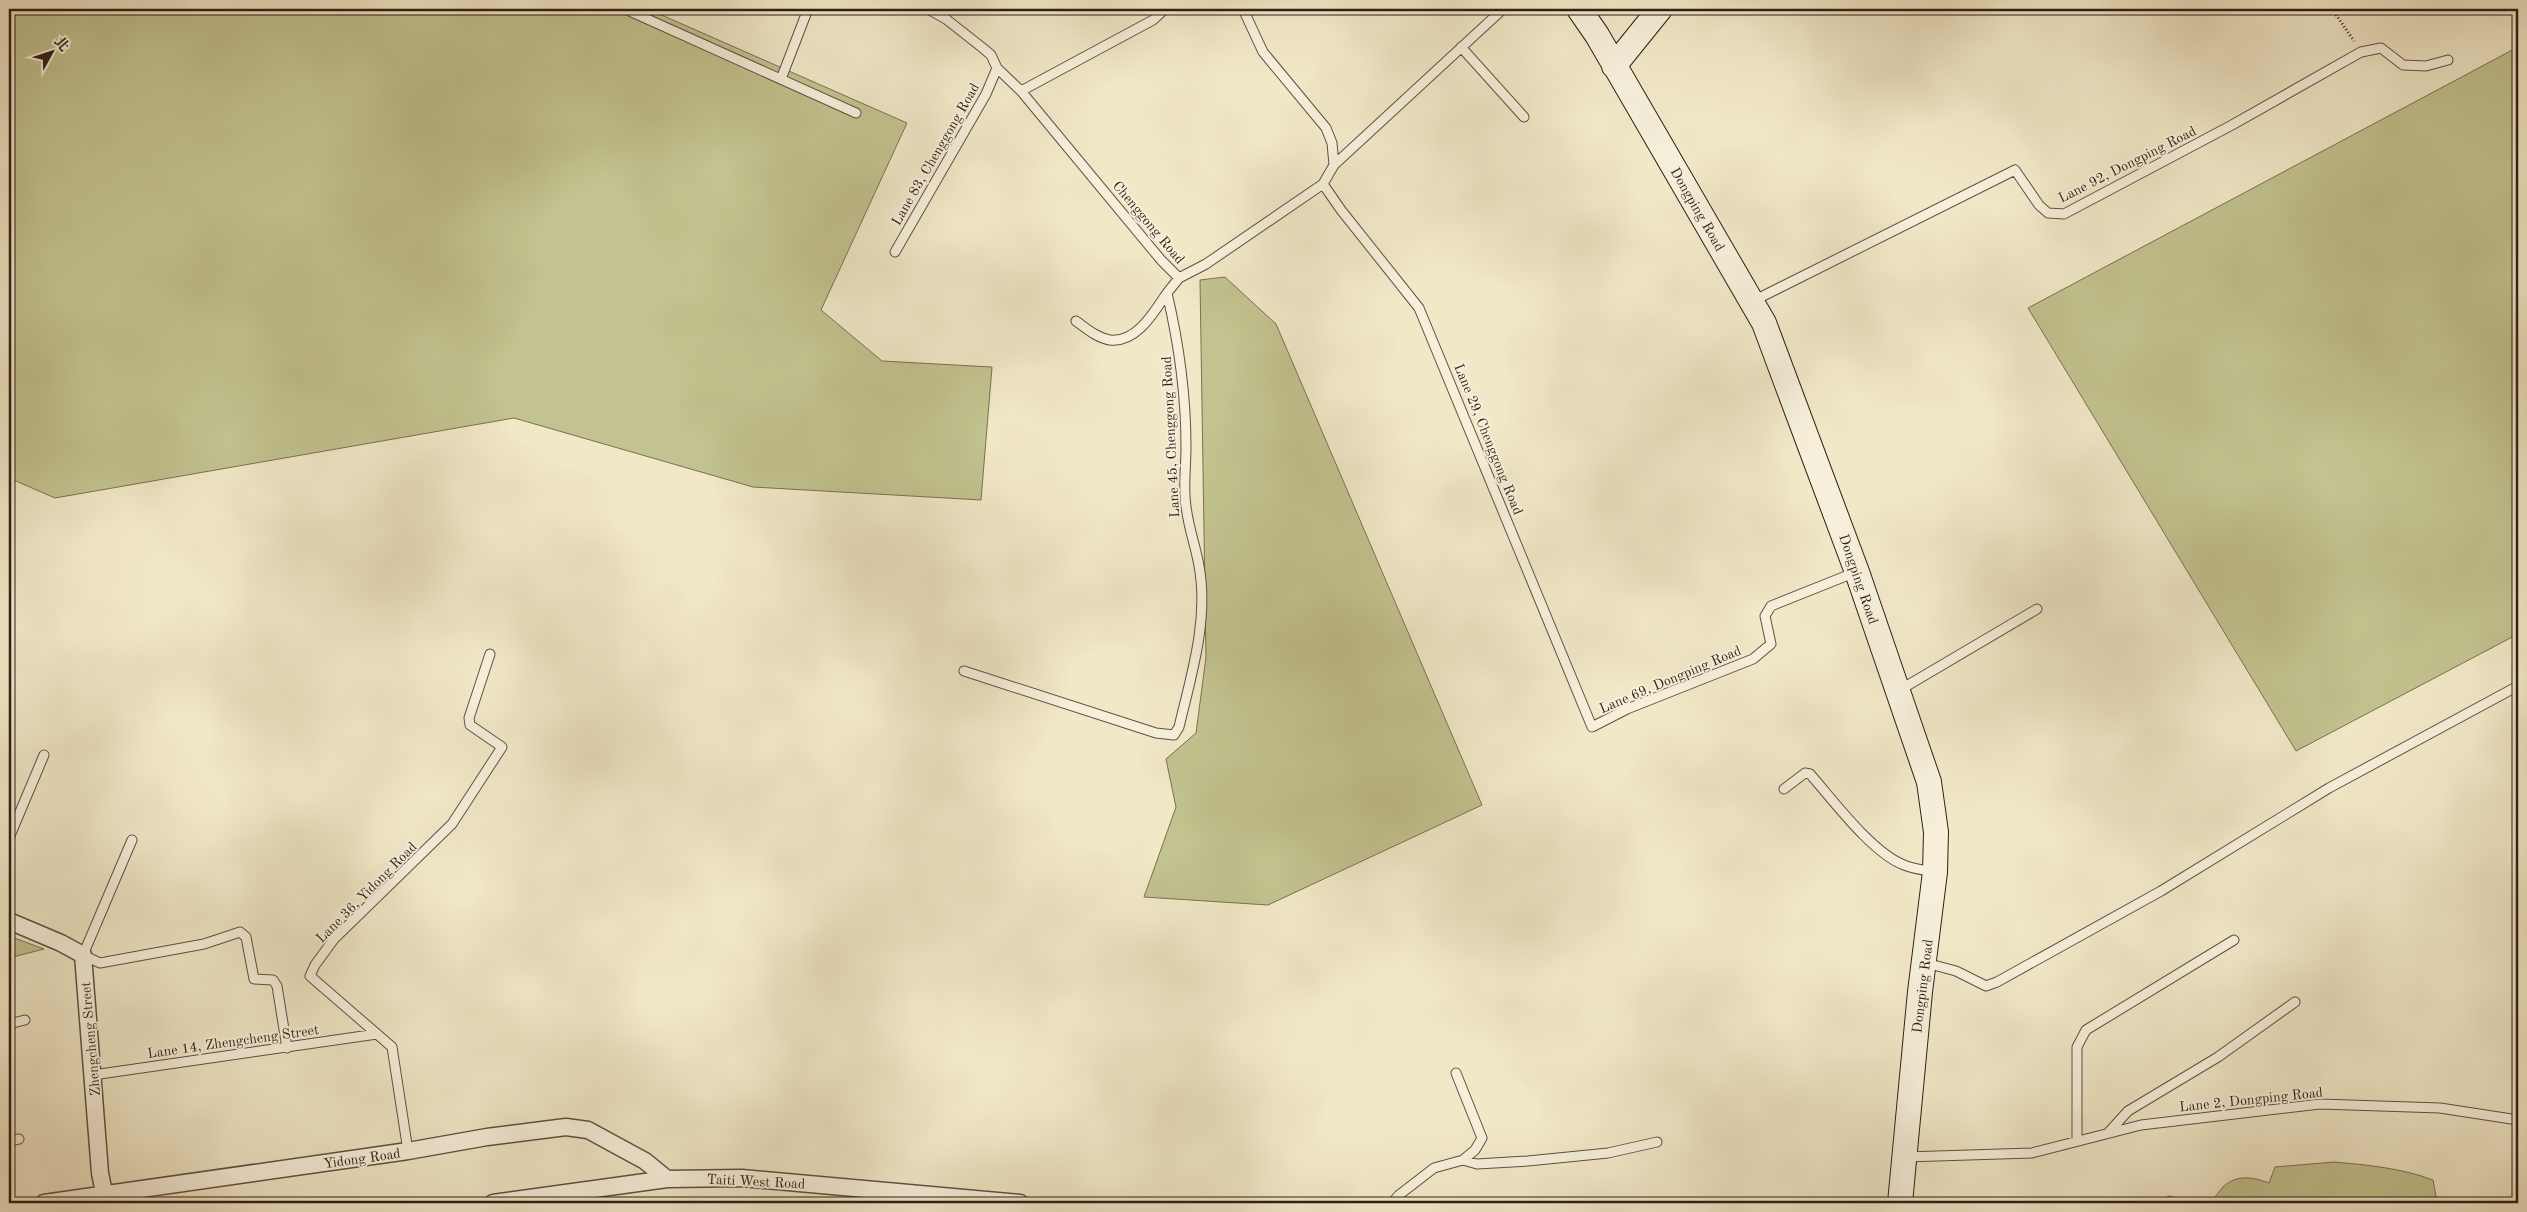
<svg xmlns="http://www.w3.org/2000/svg" width="2527" height="1212" viewBox="0 0 2527 1212" font-family="'Old Standard TT','Noto Serif TC',serif">
<style>
.green{fill:#c2c390;stroke:#797052}
.lines{fill:none;stroke-linecap:round;stroke-linejoin:round}
.service-casing{stroke:#605042;stroke-width:11}
.minor-casing{stroke:#605042;stroke-width:19}
.secondary-casing{stroke:#301d15;stroke-width:26}
.path{stroke:#301d15;stroke-width:3;stroke-dasharray:1 2.5;stroke-linecap:butt}
.service{stroke:#f6f0db;stroke-width:9}
.minor{stroke:#f6f0db;stroke-width:16}
.secondary{stroke:#f6f0db;stroke-width:24}
.labels{text-anchor:middle;stroke-width:4;stroke-linejoin:round;paint-order:stroke}
.street-label{font-size:14px;fill:#301d15;stroke:#f6f0db}
</style>
<rect width="100%" height="100%" fill="#f1e8c8"/>
<filter id="stains"><feTurbulence type="fractalNoise" baseFrequency=".004" numOctaves="4"/><feColorMatrix values="0 0 0 0 .2 0 0 0 0 .09 0 0 0 0 .02 0 0 0 .5 -.17"/></filter>
<radialGradient id="worn" r=".72"><stop offset=".6" stop-color="#630" stop-opacity="0"/><stop offset="1" stop-color="#630" stop-opacity=".3"/></radialGradient>
<path class="green" d="M9,9H648L907,123L821,310L882,361L992,367L981,500L753,487L514,418L55,498L9,478Z
M2518,47V634L2296,751L2028,308Z
M1225,277L1276,324L1482,805L1268,905L1144,897L1176,807L1166,759L1196,733L1206,657L1200,280Z
M9,936L44,949L9,958Z
M2334,1162C2368,1165 2401,1168 2433,1180L2436,1197L2441,1203H2206C2216,1198 2216,1195 2223,1187C2237,1174 2253,1177 2269,1183L2275,1167Z
M2169,1196L2196,1203H2156Z"/>
<g class="lines">
<defs>
<path id="service" d="M625,9L856,113
M928,9L946,19L984,49L991,55L997,68L1021,91L1161,260L1179,278L1206,264L1323,184L1334,165L1503,9
M1243,9L1263,52L1326,128L1332,143L1334,165
M1461,47L1524,117
M781,79L808,9
M1021,91L1153,20L1165,9
M1323,184L1341,210L1419,308L1592,727L1627,709L1753,659L1771,644L1765,616L1771,606L1856,572
M895,252L986,94L997,68
M1753,301L2015,170L2039,205L2048,213L2064,214L2232,125L2361,52L2381,48L2403,65L2426,66L2448,60
M1076,321C1086,328 1097,338 1110,340C1137,343 1154,312 1167,293
M964,671L1156,733L1174,735L1179,727C1191,676 1209,620 1199,566C1195,542 1186,522 1185,496C1184,480 1186,463 1186,447C1186,394 1179,344 1167,293L1179,278
M1898,691L2037,609
M1784,789L1805,773L1810,774C1833,800 1872,853 1904,865C1913,869 1925,870 1934,872
M9,838L44,755
M132,840L83,955L100,963L204,944L240,932L246,937L254,979L273,980L277,986L287,1048
M1926,963L1956,971L1986,986L1997,982L2161,891L2329,788L2518,686
M9,1024L25,1020
M1456,1073L1482,1138L1475,1150L1463,1160
M93,1075L377,1034
M2108,1133L2128,1111L2218,1057L2295,1002
M9,1141L19,1139
M2077,1141V1047L2086,1030L2234,940
M408,1151L392,1047L310,976L315,965L334,939L452,824L502,747L470,725L469,718L490,654
M1905,1157L2032,1153L2141,1125L2320,1104L2440,1108L2518,1120
M1392,1203L1399,1195L1434,1168L1463,1160L1477,1164L1528,1161L1608,1153L1657,1142"/>
<path id="minor" d="M9,921L61,943L83,955L100,1173L106,1203
M44,1203L408,1151L487,1137L566,1127L588,1130L645,1161L667,1179
M493,1203L667,1179L742,1178L1020,1203"/>
<path id="secondary" d="M1579,9L1597,35L1764,323L1857,572L1929,782L1936,832L1935,872L1920,992L1900,1203
M1614,66L1660,9"/>
</defs>
<use href="#service" class="service-casing"/>
<use href="#minor" class="minor-casing"/>
<use href="#secondary" class="secondary-casing"/>
<path class="path" d="M2332,9L2354,41"/>
<use href="#service" class="service"/>
<use href="#minor" class="minor"/>
<use href="#secondary" class="secondary"/>
</g>
<g class="labels">
<g class="street-label">
<text transform="translate(935 154) rotate(-60)" y="5">Lane 83, Chenggong Road</text>
<text transform="translate(2127 164) rotate(-27)" y="5">Lane 92, Dongping Road</text>
<text transform="translate(1698 209) rotate(60)" y="5">Dongping Road</text>
<text transform="translate(1149 222) rotate(50)" y="5">Chenggong Road</text>
<text transform="translate(1170 437) rotate(-93)" y="5">Lane 45, Chenggong Road</text>
<text transform="translate(1489 439) rotate(68)" y="5">Lane 29, Chenggong Road</text>
<text transform="translate(1859 579) rotate(71)" y="5">Dongping Road</text>
<text transform="translate(1670 679) rotate(-23)" y="5">Lane 69, Dongping Road</text>
<text transform="translate(366 892) rotate(-45)" y="5">Lane 36, Yidong Road</text>
<text transform="translate(1922 986) rotate(-83)" y="5">Dongping Road</text>
<text transform="translate(90 1039) rotate(-95)" y="5">Zhengcheng Street</text>
<text transform="translate(233 1041) rotate(-8)" y="5">Lane 14, Zhengcheng Street</text>
<text transform="translate(2251 1099) rotate(-6)" y="5">Lane 2, Dongping Road</text>
<text transform="translate(362 1158) rotate(-8)" y="5">Yidong Road</text>
<text transform="translate(756 1181) rotate(3)" y="5">Taiti West Road</text>
</g>
</g>
<rect width="2527" height="1212" fill="none" stroke="#f1e8c8" stroke-width="30"/>
<rect x="10" y="10" width="2507" height="1192" fill="none" stroke="#301d15" stroke-width="2.5"/>
<rect x="15" y="15" width="2497" height="1182" fill="none" stroke="#301d15"/>
<g transform="translate(52 52) rotate(50)" stroke="#f6f0db" stroke-width="4" paint-order="stroke">
<path d="M0-4L9 19L0 12L-9 19Z" fill="#301d15"/>
<text y="-8" font-size="14" font-weight="bold" text-anchor="middle" fill="#301d15">北</text>
</g>
<rect width="100%" height="100%" filter="url(#stains)"/>
<rect width="100%" height="100%" fill="url(#worn)"/>
</svg>
